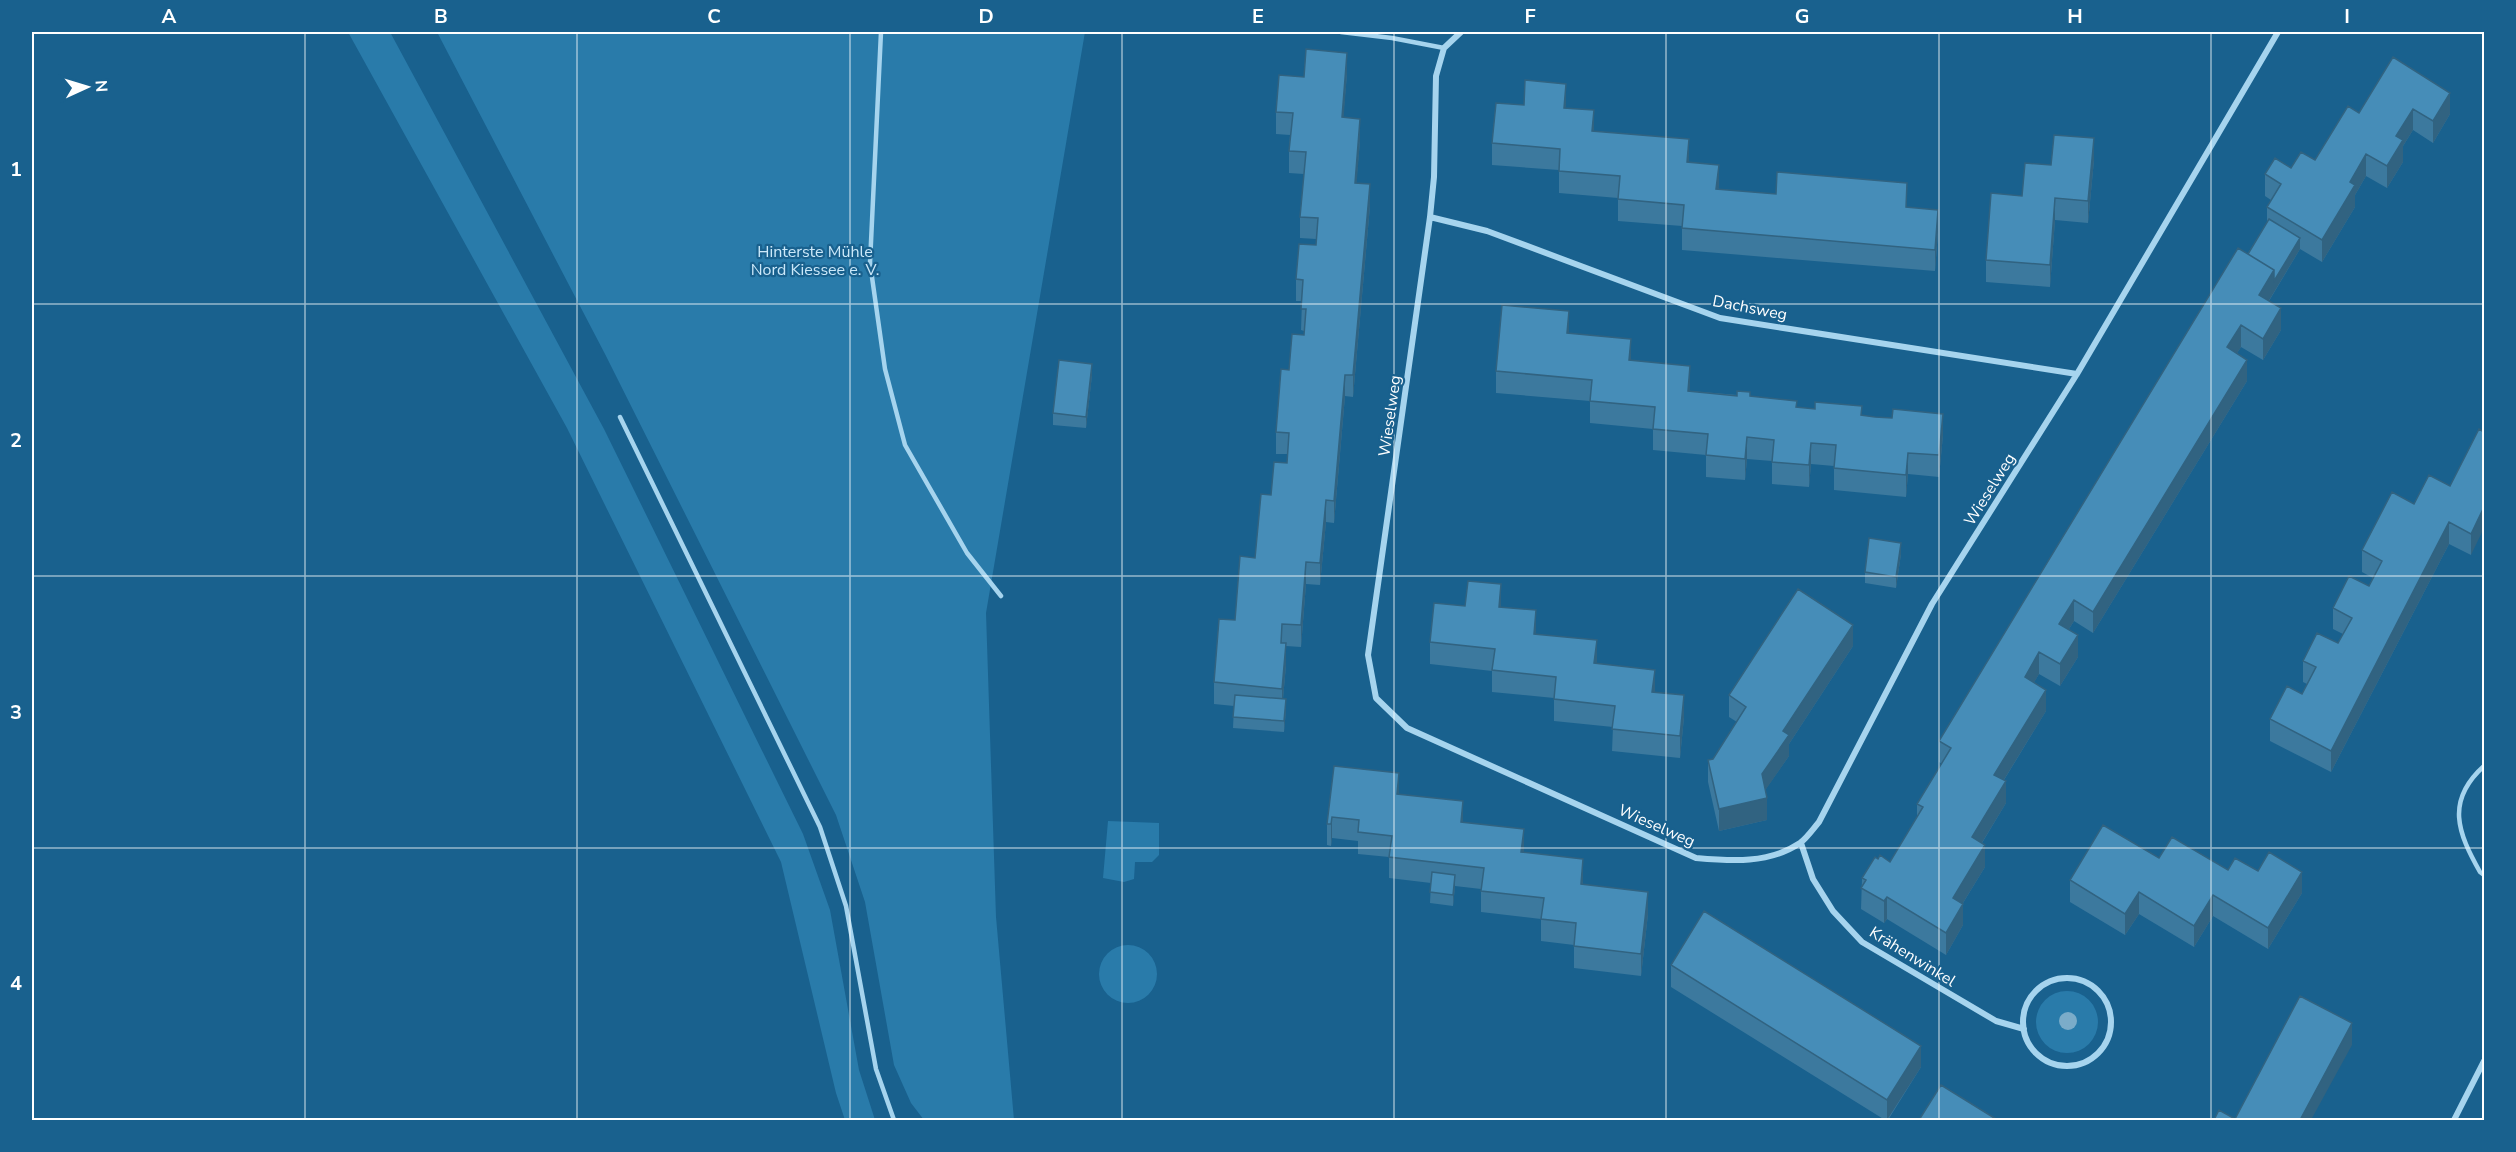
<svg xmlns="http://www.w3.org/2000/svg" width="2516" height="1152" viewBox="0 0 2516 1152" font-family="'Nunito Sans',sans-serif">
<style>
.green{fill:#297baa}
.lines{fill:none;stroke-linecap:round;stroke-linejoin:round}
.service{stroke:#a6d4ee;stroke-width:4.5}
.minor{stroke:#a6d4ee;stroke-width:6}
.tree{fill:#7bacc9}
.wall{fill:#3c799e}
.shaded-wall{fill:#316381}
.building{fill:#468db8;stroke:#316381;stroke-width:1.5}
.grid{fill:none;stroke:#fff;stroke-width:1.5;stroke-opacity:0.55}
.labels{text-anchor:middle;stroke-width:4.5;stroke-linejoin:round;paint-order:stroke}
.park-label{font-size:16px;fill:#cce9fa;stroke:#19618e}
.street-label{font-size:16px;fill:#fff;stroke:#19618e}
.neatline{fill:none;stroke:#fff;stroke-width:2}
.grid-label{font-size:20px;text-anchor:middle;font-weight:bold;fill:#fff}
</style>
<rect width="100%" height="100%" fill="#19618e"/>
<path class="green" d="M348,32H390L604,429L803,834L830,910L859,1070L875,1120H845L836,1093L781,862L567,428Z
M437,32H1085L986,613L996,917L1014,1120H924L911,1103L894,1065L865,902L836,815L605,354Z
M1108,821L1159,823V855L1152,862H1135L1134,879L1124,882L1103,878Z
M1099 974a29 29 0 1 1 58 0a29 29 0 1 1-58 0Z
M2036 1022a31 31 0 1 1 62 0a31 31 0 1 1-62 0Z"/>
<g class="lines">
<path class="service" d="M881,32L870,263L885,369L905,445L967,553L1001,596
M1341,32L1392,38L1444,48
M620,417L820,827L846,906L876,1069L894,1120
M2484,766C2445,801 2458,833 2480,872L2484,875"/>
<path class="minor" d="M1461,32L1444,48L1436,76L1434,177L1430,217L1368,655L1376,698L1407,728L1696,858C1731,861 1769,864 1800,843C1807,838 1813,829 1819,822L1932,604L2077,374L2278,32
M1430,217L1487,231L1720,318L2077,374
M1801,843L1813,879L1833,911L1862,942L1996,1021L2024,1029
M2023 1022a44 44 0 1 1 88 0a44 44 0 1 1-88 0Z
M2454,1120L2484,1061"/>
</g>
<circle class="tree" cx="2068" cy="1021" r="9"/>
<path class="wall" d="M2393,57L2450,114L2433,143L2413,130L2403,146V162L2387,188L2366,176L2355,195V207L2322,262L2300,249L2269,301L2281,330L2263,360L2241,347L2237,353L2247,381L2093,633L2074,621L2069,629L2078,657L2060,686L2039,674L2034,682L2046,711L2004,780L2006,803L1982,843L1985,867L1963,903V925L1946,955L1887,919L1884,923L1861,909L1862,878L1878,859L1890,862L1917,817V804L1942,764L1939,762V741L2267,223V207L2271,200L2265,196V174L2291,168L2315,160L2359,113Z
M1347,74L1343,118L1360,141L1356,184L1370,206L1353,397L1345,396L1334,523L1326,522L1320,585L1306,584L1301,647L1286,646V665L1283,699L1286,710L1284,732L1233,728L1234,706L1214,704V682L1255,558L1271,495L1287,463V454H1276V432L1289,370L1304,335V331L1301,330L1302,301H1296V279L1316,245V239L1300,238V217L1304,174L1289,173V151L1290,135L1276,134V112Z
M1566,108L1594,132L1689,162L1719,189L1907,207L1938,232L1935,271L1682,250V226L1618,221V198L1559,193V170L1492,165V143Z
M2094,160L2088,223L2055,220L2050,287L1986,282V260L2022,196L2051,165Z
M1569,333L1631,360L1690,391L1750,396L1797,408L1862,415L1943,435L1939,477L1908,474L1906,497L1834,490V466L1811,464L1809,487L1772,484V461L1747,459L1745,480L1706,477V455L1653,450V429L1590,423V401L1496,393V371Z
M1092,375L1086,428L1053,425V413Z
M2484,432L2471,555L2449,544L2331,772L2270,741V719L2302,694L2307,684L2303,682V661L2338,643L2343,634L2333,629V608L2369,586L2373,578L2362,572V550L2414,504L2450,486Z
M1901,554L1896,588L1865,583V572Z
M1465,606L1501,607L1535,634L1655,692L1684,717L1680,758L1612,751L1613,727L1554,721V698L1492,692V671L1430,664V642Z
M1853,646L1789,744V756L1765,790L1767,820L1719,831L1708,782V760L1713,759L1737,722L1729,717V695Z
M1334,766L1463,822L1524,853L1583,881V885L1648,914L1641,976L1574,968V945L1541,941V919L1481,912V889L1455,886L1453,906L1430,903L1431,883L1389,878V857L1358,854V841L1332,838L1331,846L1327,845V824Z
M2159,858L2228,870L2258,871L2302,893L2268,949L2213,916L2194,947L2139,914L2125,935L2070,902V880Z
M1671,965L1921,1067L1888,1120H1885L1671,987Z"/>
<path class="shaded-wall" d="M1347,53V74L1342,139V117Z
M1566,84V105L1564,129V108Z
M2450,93V114L2433,143V121Z
M2413,109V130L2403,146V162L2387,188V166L2396,136Z
M1594,110V132L1592,131Z
M1360,119V141L1355,205V183Z
M2094,138V160L2088,223V201Z
M1689,139V161L1687,184V162Z
M2366,154V176L2355,195V207L2322,262V240L2350,182Z
M1719,165V186L1716,210V189Z
M1907,183V205L1906,229V207Z
M1370,184V206L1353,397V375Z
M2055,198V220L2050,287V265Z
M1938,210V232L1935,271V250Z
M2300,238V249L2259,317V295L2274,270Z
M2281,308V330L2263,360V339Z
M1569,311V333H1567Z
M2241,325V347L2227,369V347Z
M1631,339V361L1629,360Z
M2247,360V381L2093,633V612Z
M1092,364V375L1086,428V417Z
M1690,366V388L1688,412V391Z
M1345,375V396L1334,523V501Z
M1943,414V435L1939,477V455Z
M1747,437V459L1745,480V459Z
M1811,443V464L1809,487V465Z
M1908,453V474L1906,497V475Z
M1326,500V522L1320,585V563Z
M2484,507V528L2471,555V534Z
M2449,522V544L2331,772V751Z
M1901,543V554L1896,588V577Z
M1306,562V584L1301,647V625Z
M1501,584V606L1499,628V607Z
M2074,600V621L2059,645V624Z
M1536,610V632L1534,655V634Z
M1853,625V646L1789,744V756L1762,795V774L1783,731Z
M2078,635V657L2060,686V664Z
M1597,640V662L1594,685V663Z
M1286,643V665L1282,710V689Z
M2039,652V674L2025,698V677Z
M1655,670V691L1652,714V692Z
M2046,690V711L1994,796V775Z
M1684,695V717L1680,758V736Z
M1286,699V710L1284,732V721Z
M1399,773V795L1397,794Z
M2006,781V803L1972,859V837Z
M1767,798V820L1719,831V809Z
M1463,801V823L1461,822Z
M1332,817V838L1331,846V824Z
M1524,829V851L1521,874V852Z
M1985,845V867L1953,919V898Z
M1583,859V881L1581,906V884Z
M2302,872V893L2268,949V928Z
M1455,875V886L1453,906V895Z
M1648,892V914L1641,976V954Z
M2139,892V914L2125,935V914Z
M2213,895V916L2194,947V926Z
M1887,897V919L1884,923V901Z
M1963,904V925L1946,955V933Z
M2352,1023V1045L2311,1120H2300Z
M1921,1046V1067L1887,1120V1100Z"/>
<path class="building" d="M1306,49L1347,53L1342,117L1360,119L1355,183L1370,184L1353,375H1345L1334,501L1326,500L1320,563L1306,562L1301,625L1282,624L1281,643H1286L1282,689L1214,682L1219,619L1235,620L1240,556L1255,558L1261,494L1271,495L1274,462L1287,463L1289,433L1276,432L1281,369L1289,370L1292,334L1304,335L1306,309H1301L1303,280L1296,279L1299,244L1316,245L1318,218L1300,217L1306,152L1289,151L1293,113L1276,112L1279,75L1304,77Z
M2393,57L2450,93L2433,121L2413,109L2396,136L2403,140L2387,166L2366,154L2350,182L2355,185L2322,240L2267,207L2281,184L2265,174L2275,158L2291,168L2301,152L2315,160L2348,106L2359,113Z
M1525,80L1566,84L1564,108L1594,110L1592,131L1689,139L1687,162L1719,165L1716,189L1776,194L1777,172L1907,183L1906,207L1938,210L1935,250L1682,228L1684,205L1618,199L1620,176L1559,171L1560,149L1492,143L1496,103L1524,105Z
M2054,135L2094,138L2088,201L2055,198L2050,265L1986,260L1991,193L2022,196L2025,163L2051,165Z
M2269,219L2300,238L2274,281V270L2248,254Z
M2238,248L2274,270L2259,295L2281,308L2263,339L2241,325L2227,347L2247,360L2093,612L2074,600L2059,624L2078,635L2060,664L2039,652L2025,677L2046,690L1994,775L2006,781L1972,837L1985,845L1953,898L1963,904L1946,933L1887,897L1884,901L1861,888L1866,880L1862,878L1875,857L1878,859L1880,855L1890,862L1923,807L1917,804L1951,748L1939,741Z
M1502,305L1569,311L1567,333L1631,339L1629,360L1690,366L1688,391L1737,396V391L1750,392V396L1797,401L1796,407L1815,409V402L1862,406L1861,415L1875,417L1892,418L1893,409L1943,414L1939,455L1908,453L1906,475L1834,468L1836,445L1811,443L1809,465L1772,462L1774,440L1747,437L1745,459L1706,455L1708,434L1653,429L1655,407L1590,401L1592,380L1496,371Z
M1059,360L1092,364L1086,417L1053,413Z
M2479,429L2484,432V507L2471,534L2449,522L2331,751L2270,719L2287,686L2302,694L2316,667L2303,661L2317,633L2338,643L2352,618L2333,608L2349,576L2369,586L2382,561L2362,550L2392,492L2414,504L2429,475L2450,486Z
M1869,538L1901,543L1896,577L1865,572Z
M1468,581L1501,584L1499,607L1536,610L1534,634L1597,640L1594,663L1655,670L1652,692L1684,695L1680,736L1612,729L1615,706L1554,699L1556,677L1492,670L1495,649L1430,642L1434,603L1465,606Z
M1798,589L1853,625L1783,731L1789,735L1762,774L1767,798L1719,809L1708,760L1713,759L1746,707L1729,695Z
M1235,695L1286,699L1284,721L1233,717Z
M1334,766L1399,773L1397,794L1463,801L1461,822L1524,829L1521,852L1583,859L1581,884L1648,892L1641,954L1574,946L1576,923L1541,919L1544,898L1481,891L1484,868L1389,857L1392,836L1358,832L1359,820L1332,817L1331,824H1327Z
M2103,825L2159,858L2172,837L2228,870L2235,858L2258,871L2269,852L2302,872L2268,928L2213,895L2194,926L2139,892L2125,914L2070,880Z
M1432,872L1455,875L1453,895L1430,892Z
M1704,911L1921,1046L1887,1100L1671,965Z
M2300,996L2352,1023L2300,1120H2214L2219,1110L2235,1119Z
M1941,1085L1996,1119L1995,1120H1919Z"/>
<path class="grid" d="M305,32V1120M577,32V1120M850,32V1120M1122,32V1120M1394,32V1120M1666,32V1120M1939,32V1120M2211,32V1120M32,304H2484M32,576H2484M32,848H2484"/>
<g class="labels">
<g class="park-label">
<text x="815" y="257">Hinterste Mühle<tspan x="815" dy="18">Nord Kiessee e. V.</tspan></text>
</g>
<g class="street-label">
<text transform="translate(1750 307) rotate(11)" y="6">Dachsweg</text>
<text transform="translate(1389 416) rotate(-82)" y="6">Wieselweg</text>
<text transform="translate(1989 489) rotate(-58)" y="6">Wieselweg</text>
<text transform="translate(1657 825) rotate(24)" y="6">Wieselweg</text>
<text transform="translate(1913 956) rotate(32)" y="6">Krähenwinkel</text>
</g>
</g>
<rect width="2516" height="1152" fill="none" stroke="#19618e" stroke-width="66"/>
<g transform="translate(87 87) rotate(86)" stroke="#19618e" stroke-width="4.5" paint-order="stroke">
<path d="M0-4.5L10 22L0 15L-10 22Z" fill="#ffffff"/>
<text y="-9" font-size="16" font-weight="bold" text-anchor="middle" fill="#ffffff">N</text>
</g>
<rect x="33" y="33" width="2450" height="1086" class="neatline"/>
<g class="grid-label">
<text x="169" y="23">A</text>
<text x="441" y="23">B</text>
<text x="714" y="23">C</text>
<text x="986" y="23">D</text>
<text x="1258" y="23">E</text>
<text x="1530" y="23">F</text>
<text x="1802" y="23">G</text>
<text x="2075" y="23">H</text>
<text x="2347" y="23">I</text>
<text x="16" y="176">1</text>
<text x="16" y="447">2</text>
<text x="16" y="719">3</text>
<text x="16" y="990">4</text>
</g>
</svg>
